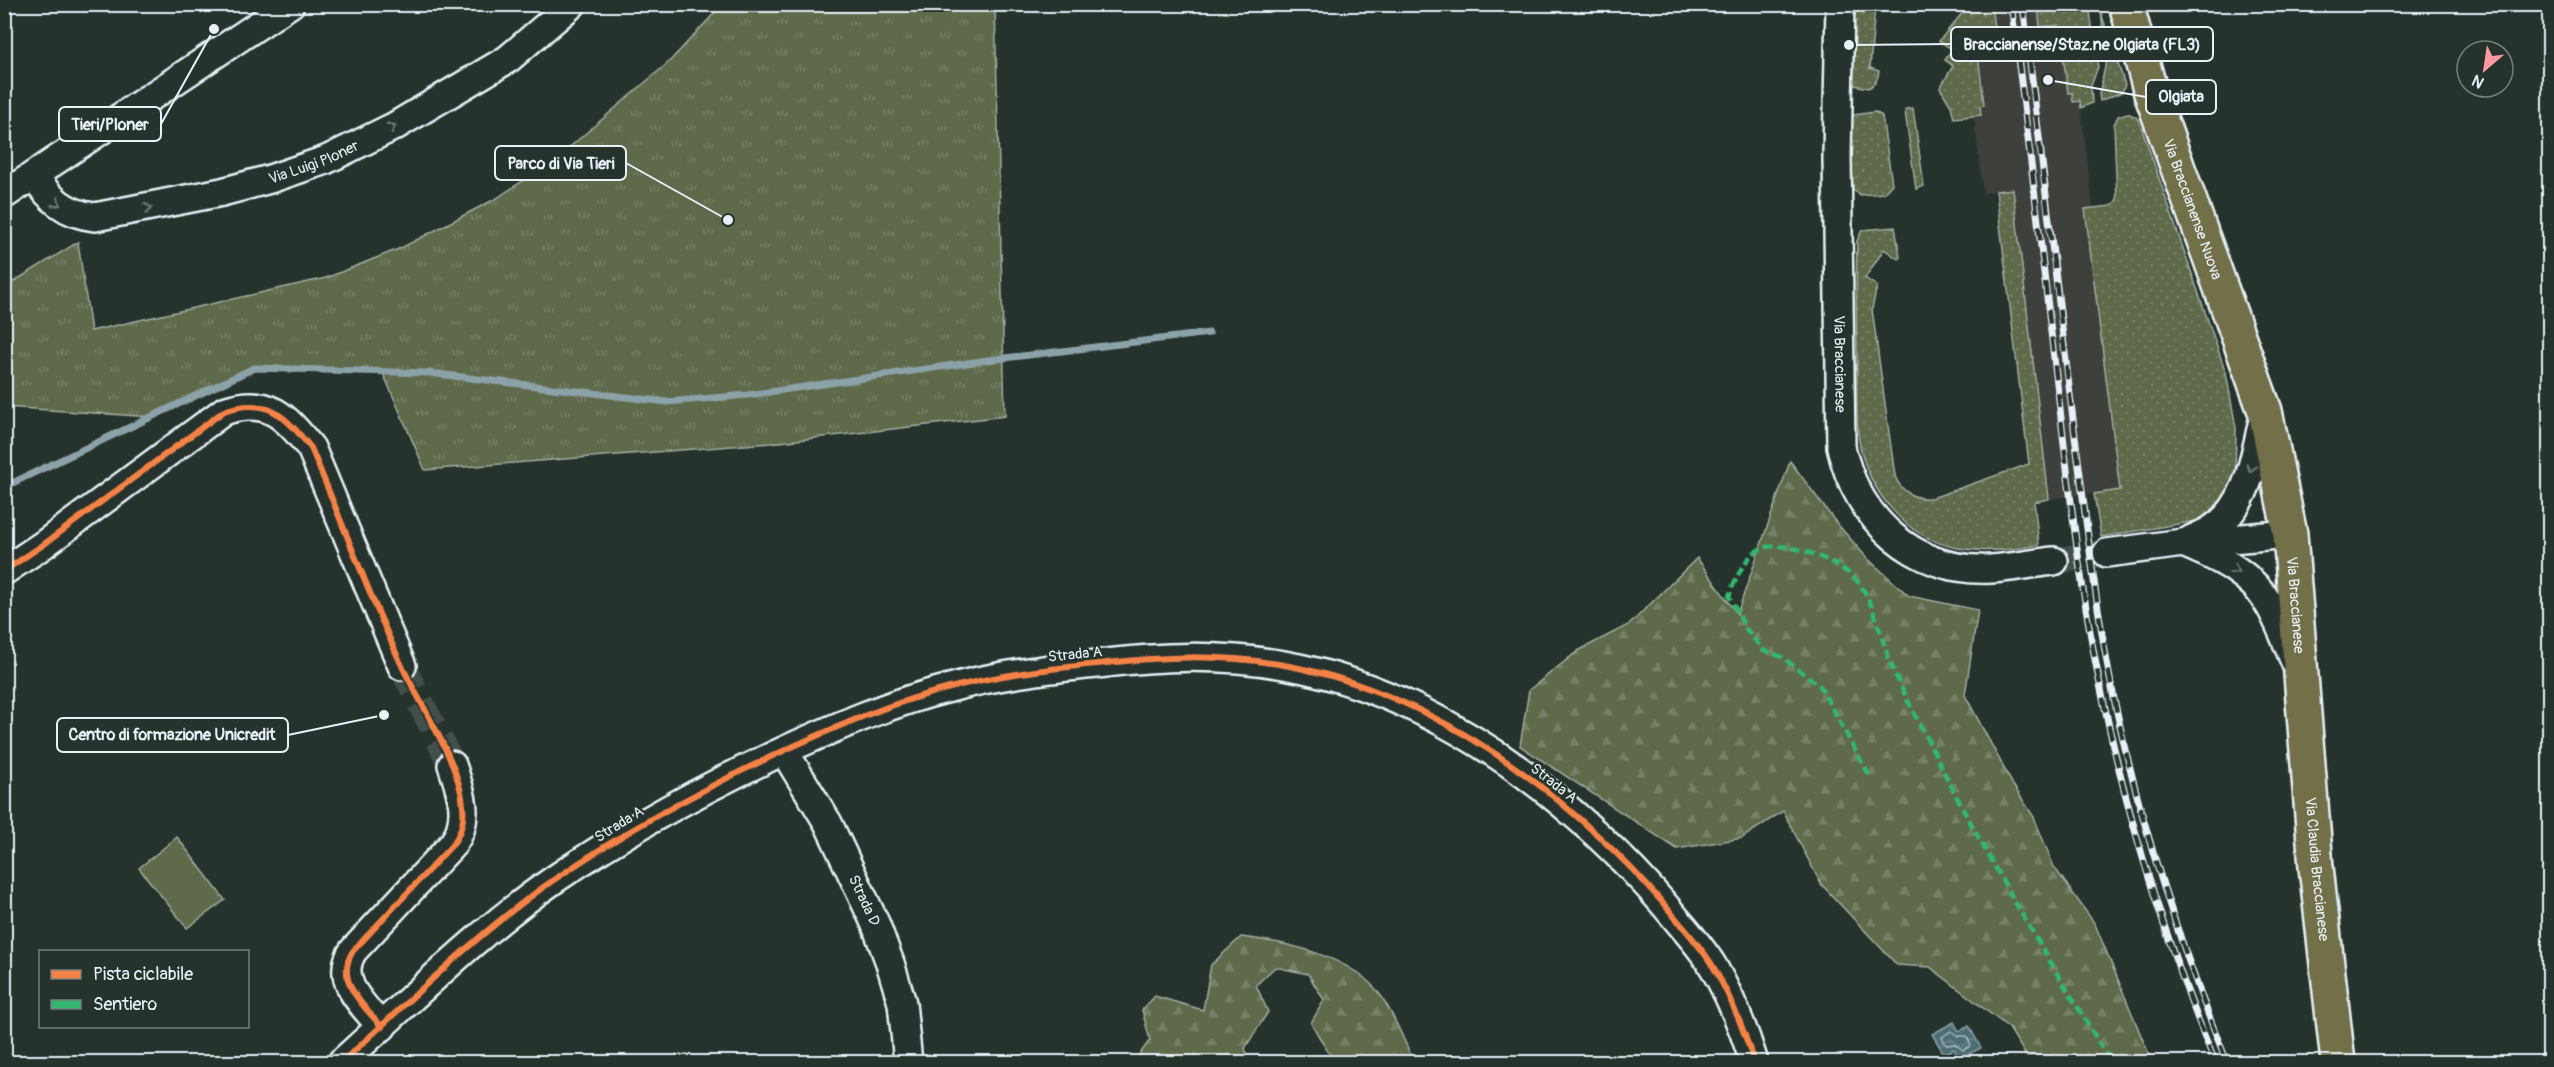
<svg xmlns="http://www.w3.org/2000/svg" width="2554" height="1067" viewBox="0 0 2554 1067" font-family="Pangolin,sans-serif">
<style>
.built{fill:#3c413a}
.grass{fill:url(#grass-dots);stroke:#a3aea2;stroke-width:1.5}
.forest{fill:url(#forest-firs);stroke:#a3aea2;stroke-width:1.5}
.park{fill:url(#park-tufts);stroke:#a3aea2;stroke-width:1.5}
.pitch{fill:#5e6a4b;stroke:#a3aea2;stroke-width:1.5}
.water{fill:url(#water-waves);stroke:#8ca2a9;stroke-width:1.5}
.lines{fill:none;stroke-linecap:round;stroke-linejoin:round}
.shore{stroke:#aabcc4;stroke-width:1.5}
.stream{stroke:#8ca2a9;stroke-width:7}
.minor-tunnel{stroke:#43504b;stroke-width:27;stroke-dasharray:27 14;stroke-linecap:butt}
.minor-casing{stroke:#e8f1f8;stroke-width:32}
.major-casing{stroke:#e8f1f8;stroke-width:38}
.minor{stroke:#26332d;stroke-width:27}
.major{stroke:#726f4a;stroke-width:33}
.rail-casing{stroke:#e8f1f8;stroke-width:7}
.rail{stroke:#26332d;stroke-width:4.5;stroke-dasharray:14;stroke-linecap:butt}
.quiet{stroke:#33b770;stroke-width:4.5;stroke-dasharray:9 4.5;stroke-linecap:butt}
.cycleway-casing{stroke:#26332d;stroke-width:10}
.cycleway{stroke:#f48246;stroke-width:6}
.oneway{stroke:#6a7674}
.labels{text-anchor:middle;stroke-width:4.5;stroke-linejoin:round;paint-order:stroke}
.street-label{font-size:15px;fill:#e8f1f8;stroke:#26332d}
.leader{fill:none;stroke:#e8f1f8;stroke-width:2}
.callout-dot{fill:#e8f1f8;stroke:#26332d;stroke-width:2}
.callout{fill:#26332d;stroke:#e8f1f8;stroke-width:2}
.callout-label{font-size:16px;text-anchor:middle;font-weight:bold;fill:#e8f1f8}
</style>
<defs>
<pattern id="grass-dots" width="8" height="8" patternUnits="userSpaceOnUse" patternTransform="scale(1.5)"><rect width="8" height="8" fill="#5e6a4b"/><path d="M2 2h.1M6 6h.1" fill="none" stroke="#758066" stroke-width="1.8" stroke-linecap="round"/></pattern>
<pattern id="forest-firs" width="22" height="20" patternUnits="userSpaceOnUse" patternTransform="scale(1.5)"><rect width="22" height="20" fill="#5e6a4b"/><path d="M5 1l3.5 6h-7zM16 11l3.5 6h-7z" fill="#758066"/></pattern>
<pattern id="park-tufts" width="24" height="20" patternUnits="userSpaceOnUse" patternTransform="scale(1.5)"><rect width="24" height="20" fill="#5e6a4b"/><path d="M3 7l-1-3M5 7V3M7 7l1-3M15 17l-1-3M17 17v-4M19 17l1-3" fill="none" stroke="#758066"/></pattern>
<pattern id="water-waves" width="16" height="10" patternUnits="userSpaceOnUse" patternTransform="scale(1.5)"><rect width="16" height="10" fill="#4e6d75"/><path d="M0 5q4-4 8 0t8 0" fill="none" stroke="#688289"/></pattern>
</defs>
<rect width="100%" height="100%" fill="#26332d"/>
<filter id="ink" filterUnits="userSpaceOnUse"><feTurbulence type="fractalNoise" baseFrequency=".0167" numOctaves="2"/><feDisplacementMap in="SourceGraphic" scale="12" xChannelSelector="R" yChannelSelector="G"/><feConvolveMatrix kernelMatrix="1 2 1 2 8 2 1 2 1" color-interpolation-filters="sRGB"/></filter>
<g filter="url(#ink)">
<path class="built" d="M1991,5H2038L2040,27L2059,25L2068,93L2072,92L2073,102L2080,101L2093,208L2085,209L2121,490L2034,501L1996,191L1983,193L1974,116L1981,115L1979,106L1984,105L1975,37L1995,35Z"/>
<path class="grass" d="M1853,5H1875L1870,68L1879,71C1878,79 1876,84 1868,88L1855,85L1851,79Z
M1969,5H1991L1995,35L1976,37L1984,105L1980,106L1981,115L1954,118L1951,106L1940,88L1953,66L1945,60L1952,49L1939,41Z
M2038,5H2089L2098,67L2091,86L2092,103L2081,108L2080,101L2073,102L2072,93H2068L2059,25L2040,27Z
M2101,13L2125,85L2122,92L2100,101L2099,94L2107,58Z
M1913,108L1924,186L1916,189L1905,111L1906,109Z
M1875,112L1882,116L1892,184L1884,193L1861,195L1853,190L1850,119L1853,115Z
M2127,113L2136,117L2140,123L2226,373L2236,428L2235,481L2222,508L2202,520L2101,537L2094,494L2120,490L2085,209L2111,206L2117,200L2114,125L2118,116Z
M2013,189L2049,499L2034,502L2039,545C2012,550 1985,553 1958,548C1906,539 1868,491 1859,441C1855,413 1857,383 1857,355C1856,317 1856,279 1857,241L1862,230L1895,227L1900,257L1898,259L1884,249L1865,278L1877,286L1872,309L1895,476C1901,492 1915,500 1932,498L2029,464L1996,191Z"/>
<path class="forest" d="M1790,461L1834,520L1867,558L1909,596L1978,610L1965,695L2013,785L2034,817L2054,867L2095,924L2152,1062H2030L2009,1028L1930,967L1897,965L1821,884L1783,811L1742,838L1677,849L1520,746L1529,690L1578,651L1630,624L1697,558L1737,614Z
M1241,937C1285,942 1354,956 1381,996C1395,1016 1404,1041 1414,1062H1334L1311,1023L1324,1000L1308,974L1275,967L1256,985L1268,1012L1245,1048L1249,1062H1134L1150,1040L1142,1010L1155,996L1203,1010L1211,965Z"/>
<path class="park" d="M722,5H995L1005,416L771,443L425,470L383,373L254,368L153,417L5,407V287L78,242L91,331L326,278L401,248L497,198L558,157L669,62Z"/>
<path class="pitch" d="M177,837L225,900L187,928L139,868Z"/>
<path class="water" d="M1954,1022L1959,1031L1969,1026L1981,1048L1959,1059L1954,1049L1944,1054L1932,1034Z"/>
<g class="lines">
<path class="shore" d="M1951,1031L1958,1036H1967L1971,1046L1963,1050L1955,1044L1946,1045L1942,1037Z"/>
<path class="stream" d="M4,487L254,368L429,373L667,402L748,395L988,360L1209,333"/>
<path class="minor-tunnel" d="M2054,561L2107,553
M402,666L452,765"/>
<defs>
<g id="minor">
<path id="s1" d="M1840,4L1837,156L1841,447C1857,519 1914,573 1991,569C2012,568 2033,563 2054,561"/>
<path id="s2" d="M34,175C49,199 66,214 95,217L222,192L270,179L326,160L395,126L508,59L572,4"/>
<path d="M4,195L290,4"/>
<path d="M2190,540C2198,536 2208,533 2215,527C2251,502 2255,451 2265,412"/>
<path d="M2183,543C2217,557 2254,574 2271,608C2281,626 2288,646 2296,664"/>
<path d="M2107,553L2183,543L2290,534"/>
<path d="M4,571L43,545L224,411C268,396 285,416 311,448L402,666"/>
<path id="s3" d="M784,751L828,823L876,925L890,963L902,1003L908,1062"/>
<path d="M382,1027C363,1005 334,980 353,951L453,844C471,818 461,792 452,765"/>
<path d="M342,1062C411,1000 478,932 555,879C631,827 711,784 794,746C843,724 894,702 946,689C996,675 1046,669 1097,664C1162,656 1220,654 1284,665C1379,682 1469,730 1544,789C1594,829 1638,872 1678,921C1691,936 1704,951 1714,968C1731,998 1744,1030 1754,1062"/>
</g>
<g id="major">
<path id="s4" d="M2126,4L2151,93L2265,411L2290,534L2316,867L2338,1062"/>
</g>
</defs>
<use href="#minor" class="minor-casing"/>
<use href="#major" class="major-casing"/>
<use href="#minor" class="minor"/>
<use href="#major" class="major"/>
<defs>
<path id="rail" d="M2011,4C2029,139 2044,274 2060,409C2071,505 2082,600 2102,694C2128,821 2166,943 2215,1062
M2023,4C2040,148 2057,292 2075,436C2088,533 2098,631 2120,726C2146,842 2183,953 2227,1062"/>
</defs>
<use href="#rail" class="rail-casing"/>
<use href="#rail" class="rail"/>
<path class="quiet" d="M1869,775L1820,686L1782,657L1763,650L1746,629L1729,596C1735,581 1741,565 1754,553C1776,533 1840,561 1857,581C1876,604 1881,641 1893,669C1905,696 1919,723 1933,750C1986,858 2049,960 2111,1062"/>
<defs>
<path id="cycleway" d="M4,571L43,545L224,411C268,396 285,416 311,448C342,521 369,596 403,668C421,705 452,752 461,792C465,812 465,827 453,844L353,951C334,980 363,1005 382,1027
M342,1062C411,1000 478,932 555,879C631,827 711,784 794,746C843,724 894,702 946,689C996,675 1046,669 1097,664C1162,656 1220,654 1284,665C1379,682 1469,730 1544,789C1594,829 1638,872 1678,921C1691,936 1704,951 1714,968C1731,998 1744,1030 1754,1062"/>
</defs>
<use href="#cycleway" class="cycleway-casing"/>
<use href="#cycleway" class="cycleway"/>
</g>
<defs><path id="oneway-chevron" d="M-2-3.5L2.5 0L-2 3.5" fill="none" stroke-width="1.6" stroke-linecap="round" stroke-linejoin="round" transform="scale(1.5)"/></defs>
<g class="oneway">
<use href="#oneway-chevron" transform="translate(392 127) rotate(-28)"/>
<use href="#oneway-chevron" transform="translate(57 203) rotate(38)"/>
<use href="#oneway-chevron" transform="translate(148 208) rotate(-11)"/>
<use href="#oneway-chevron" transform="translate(2251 468) rotate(104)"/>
<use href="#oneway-chevron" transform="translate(2235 570) rotate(33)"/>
</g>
</g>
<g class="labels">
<g class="street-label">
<text dy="5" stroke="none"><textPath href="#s2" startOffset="303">Via Luigi Ploner</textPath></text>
<text dy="5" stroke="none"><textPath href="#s4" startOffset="216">Via Braccianense Nuova</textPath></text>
<text dy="5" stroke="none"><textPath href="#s1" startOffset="360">Via Braccianese</textPath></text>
<text dy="5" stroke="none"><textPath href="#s4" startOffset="627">Via Braccianese</textPath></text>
<text transform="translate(1075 654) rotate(-6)" y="5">Strada A</text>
<text transform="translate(1554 783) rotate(38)" y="5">Strada A</text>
<text transform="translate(619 824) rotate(-32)" y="5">Strada A</text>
<text dy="5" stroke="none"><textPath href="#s4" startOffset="892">Via Claudia Braccianese</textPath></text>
<text dy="5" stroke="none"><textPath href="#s3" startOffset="170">Strada D</textPath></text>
</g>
</g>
<path class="leader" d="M1849 45L1951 44M2048 80L2146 97M214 29L161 124M728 220L626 163M384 715L288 735"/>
<g class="callout-dot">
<circle cx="1849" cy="45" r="6"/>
<circle cx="2048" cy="80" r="6"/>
<circle cx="214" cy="29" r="6"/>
<circle cx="728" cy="220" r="6"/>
<circle cx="384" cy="715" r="6"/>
</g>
<g class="callout">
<rect x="1951" y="27" width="262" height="34" rx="6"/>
<rect x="2146" y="80" width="70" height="34" rx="6"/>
<rect x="59" y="107" width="102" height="34" rx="6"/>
<rect x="495" y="146" width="131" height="34" rx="6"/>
<rect x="57" y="718" width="231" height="34" rx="6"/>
</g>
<g class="callout-label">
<text x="2082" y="50">Braccianense/Staz.ne Olgiata (FL3)</text>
<text x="2181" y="102">Olgiata</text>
<text x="110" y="130">Tieri/Ploner</text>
<text x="561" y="169">Parco di Via Tieri</text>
<text x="172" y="740">Centro di formazione Unicredit</text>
</g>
<rect width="2554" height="1067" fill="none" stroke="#26332d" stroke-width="24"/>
<rect x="12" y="12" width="2530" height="1043" fill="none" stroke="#e8f1f8" stroke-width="2" filter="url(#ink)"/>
<rect x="39" y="950" width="210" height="78" fill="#26332d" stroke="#747f7e" stroke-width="1.5"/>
<rect x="51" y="970" width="30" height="9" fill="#f48246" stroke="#747f7e" stroke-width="1.5"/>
<text x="93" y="980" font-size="18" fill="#e8f1f8">Pista ciclabile</text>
<rect x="51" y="1000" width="30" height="9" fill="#33b770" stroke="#747f7e" stroke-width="1.5"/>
<text x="93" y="1010" font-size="18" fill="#e8f1f8">Sentiero</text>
<g transform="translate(2485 69) rotate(209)"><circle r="28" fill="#26332d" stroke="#747f7e" stroke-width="1.5"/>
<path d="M0-4.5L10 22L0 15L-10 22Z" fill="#ff9aa2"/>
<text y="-9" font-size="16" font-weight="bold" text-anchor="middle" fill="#e8f1f8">N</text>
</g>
</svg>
